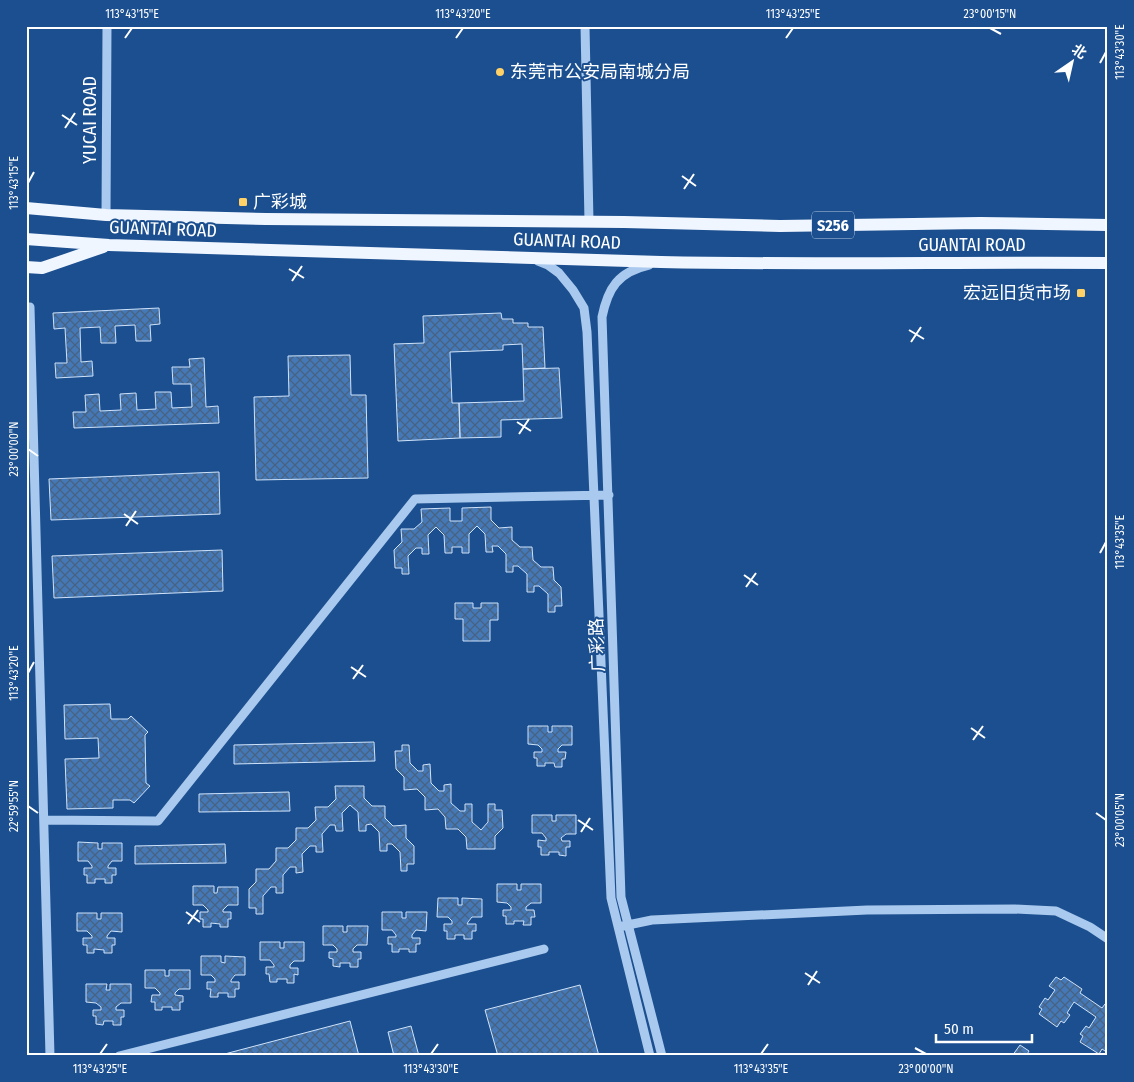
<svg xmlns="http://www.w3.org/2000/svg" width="1134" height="1082" viewBox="0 0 1134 1082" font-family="'Fira Sans Condensed','Noto Sans SC',sans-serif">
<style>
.building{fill:url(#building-cross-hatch);stroke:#cfe3fa}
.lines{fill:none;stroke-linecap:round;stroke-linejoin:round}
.minor{stroke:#a9c9ee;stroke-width:9}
.major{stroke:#f0f6ff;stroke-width:12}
.ticks{fill:none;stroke:#fff;stroke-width:2}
.poi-dot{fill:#ffd166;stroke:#1b4f8f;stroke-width:2}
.labels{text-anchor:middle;stroke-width:4;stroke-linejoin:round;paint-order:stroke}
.shield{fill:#1b4f8f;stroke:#bbcadd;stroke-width:1}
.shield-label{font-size:16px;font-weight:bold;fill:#fff}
.poi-label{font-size:18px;fill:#fff;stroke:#1b4f8f;text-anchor:start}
.street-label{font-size:18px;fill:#fff;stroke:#1b4f8f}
.neatline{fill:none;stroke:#fff;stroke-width:2}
.ticks-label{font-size:12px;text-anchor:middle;fill:#fff}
</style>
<defs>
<pattern id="building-cross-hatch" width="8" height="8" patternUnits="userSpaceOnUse" patternTransform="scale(1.25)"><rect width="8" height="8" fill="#4478b7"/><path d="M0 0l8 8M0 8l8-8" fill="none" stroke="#486282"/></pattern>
</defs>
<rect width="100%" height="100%" fill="#1b4f8f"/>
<path class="building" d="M159,308L160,324L150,325L151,341H136L135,325L115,326L116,343H101L100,327L80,328L81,362L92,361L93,376L56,378L55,363H67L65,328L54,329L53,313Z
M501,313L502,319H513V323H528V327H543L545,368L523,369L522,344L503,345V350L450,352L452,403H459L460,438L398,441L394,344L424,343L423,316Z
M350,355L351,395H366L368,478L256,480L254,397L289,396L288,356Z
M204,358L206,407L218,406L219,423L74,428L73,412H86L85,395L99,394L100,411L121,410L120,394L136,393L137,410L156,409L155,392H171L172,408L192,407L191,384H173L172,367H190L189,359Z
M559,368L562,418L501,420V437L460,438L459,403L524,401L523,369Z
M219,472L220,514L51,520L49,479Z
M491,507V520L499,528L512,527V540L520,547H532L533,560L541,567H553L554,580L561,587L562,606H555V612H548V594L539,586H534V592H527V574L518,566H513V572H506V554L498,546H492L493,552H486L485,534L477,526L469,534V553H462V547H452V553H445L444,535L436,527L428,535L429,554H422V548H416L408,556L409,574H402V568H395L394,550L402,542L401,529H414L422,522L421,509L450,508V521H462V508Z
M222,550L223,591L54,598L52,556Z
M455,603H473V608H481V603H498V620H490V641H463V619H455Z
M110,704L111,719H128L131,716L148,732L145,735L146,783L150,786L134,803L130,800H113V808L67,809L65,759L99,758L98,738L65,739L64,705Z
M528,726H548V732H552V726H572V745H562L558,749V752H566L565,759H562V767H555L554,763H545V766H537V758H534V752H542V749L538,745L528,744Z
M374,742L375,761L234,764V745Z
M402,745H409L410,763L418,771H423V765L430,764L431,783L439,791H444V785L451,784V803L460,811H465V804H472V822L481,830L488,822V804H495V810H502L503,828L495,836V849H467L466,837L458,829H446L445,817L438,809L425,810V797L417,789L404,790V777L396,769L395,751H402Z
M335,786H364V798L372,806H385V818L393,826L406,825V838L414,846V864H407V871H401L400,852L392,844H387V851H380L379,832L371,824L366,825V831H359L358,812L350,805L342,813L343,831H336L335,825H330L322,834L323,852H316V846H310L302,854L303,872L296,873V867H290L283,875V893H276V887H271L263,896V914H256V908H249V889L256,882V869H269L276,861V848H288L296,840V828H308L316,820L315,807H328L336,799Z
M289,792L290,811L199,812V794Z
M532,815H552V821H556V815H576V834H566L561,838L562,841H570V847H566V856L559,855V852H549V855H541V847H538V840L546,841V838L542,833H532Z
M78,842L98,843V849H102V843H122V861H112L108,866V868H116V875H112V883H105V879H95V883H87V875H84V868H92V866L88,861H78Z
M225,844L226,863L135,864V846Z
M497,884H517V890H521V884H541V903H531L526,907V910H534L535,917H531V925H523L524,921H514V924H506V916H503V910H511V907L507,903L497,902Z
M193,886H214V893H217L218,887H238V905H228L223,910V912H231V919H228V927H220V924L211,923V927H203V919H200V912H208V910L203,905H193Z
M438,898H458V905H462V898L482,899V917H472L468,922L467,924H476V931H472V939H464V935H455V939H447V931H444V924H452V921L448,917H437Z
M382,912H402V918H406V912H427L426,931L416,930L412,935V938H420V944H416V952H409V949H399V952H392V944H388V937H396V935L392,930H382Z
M77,913H97V919H101V913H122V932L111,931L107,936V938H115V945H112V953H104V950L94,949V953H87V945H83V938H92V936L87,931H77Z
M323,926H343V932H347V926H368L367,945H357L353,949V952H361V959H358V967H350V963H340V967L333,966V959L329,958V952H337V949L333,945H323Z
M260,942H280V948H284V942H304V961H294L290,965V968H298V975L294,974V983H287V979H277V982H270L269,974H266V967H274V965L270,960H260Z
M201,956H221V962L225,963V956L245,957V975H235L231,980V982H239V989H235V997H228V993H218V997H210L211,989H207V982H215V979L211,975H201Z
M145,970H165V976H169V970H190V989H179L175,993V995L183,996V1002H180V1010H172V1007H162V1010H155V1002H151L152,995H160V993L155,988H145Z
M1056,977L1061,980L1064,977L1082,989L1080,993L1102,1008L1105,1004L1108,1006V1047L1105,1051L1102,1049L1099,1054L1080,1042L1083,1036L1080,1034L1086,1026L1089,1028L1096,1017L1074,1002L1067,1013L1070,1015L1064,1023L1061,1021L1057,1027L1039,1014L1042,1009L1039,1007L1045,998L1048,1000L1055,990L1049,986Z
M86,984H107L106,990H110V984H131V1003H121L116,1007V1010H124V1017H121V1025H113V1021H104L103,1025L96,1024V1016H93V1010H101V1007L96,1003L86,1002Z
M580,985L599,1056H498L485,1010Z
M350,1021L359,1056H217Z
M411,1026L419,1056H394L388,1032Z
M1020,1045L1029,1051L1026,1056H1012Z"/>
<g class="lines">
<path class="minor" d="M585,26L589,222
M106,215L107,26
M538,261L548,265L559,273L573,290L584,308L587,332L611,898L650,1056
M649,265C618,272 608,288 602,317L621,897L662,1056
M26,307H30L50,1056
M44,820L158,821L415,499L609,495
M623,926L652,920L867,910L1015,909L1056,911L1090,927L1108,939
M119,1056L544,949"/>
<path class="major" d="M26,208L106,215L266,219L624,222L780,226L980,223L1108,225
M26,239L109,245C293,251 477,257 661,262C810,265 959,262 1108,263
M26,267L42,268L103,247"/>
</g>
<path class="ticks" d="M990,28L1001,34M125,38L132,28M456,38L463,28M786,38L793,28M1100,63L1106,52M62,115L77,125M65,128L75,113M682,176L696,186M28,183L34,172M684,189L694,174M289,269L304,278M292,281L302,266M909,330L924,339M911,342L921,327M517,422L531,431M519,434L529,419M28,449L38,456M124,514L138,524M126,526L136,511M1100,553L1106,542M744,575L758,585M746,587L756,573M351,667L366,677M28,673L34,662M353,679L363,665M971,728L985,738M973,740L983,726M28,806L38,813M1096,813L1106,820M578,820L593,830M581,832L590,818M186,912L200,922M188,924L198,910M805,973L820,983M808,985L817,971M915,1048L926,1054M100,1054L107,1044M431,1054L438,1044M761,1054L768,1044"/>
<g class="poi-dot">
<circle cx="500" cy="72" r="5"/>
<rect x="238" y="197" width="10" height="10" rx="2.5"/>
<rect x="1076" y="288" width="10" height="10" rx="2.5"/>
</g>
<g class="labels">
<rect class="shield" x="812" y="211.5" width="42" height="27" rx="4"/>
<g class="shield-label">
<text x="833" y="231">S256</text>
</g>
<g class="poi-label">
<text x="510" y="78">东莞市公安局南城分局</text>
<text x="253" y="208">广彩城</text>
<text x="1071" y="299" text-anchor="end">宏远旧货市场</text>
</g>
<g class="street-label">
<text transform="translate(90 120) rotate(-90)" y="6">YUCAI ROAD</text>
<text transform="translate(163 229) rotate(2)" y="6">GUANTAI ROAD</text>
<text transform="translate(567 241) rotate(2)" y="6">GUANTAI ROAD</text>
<text x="972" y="251">GUANTAI ROAD</text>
<text transform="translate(597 645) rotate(-92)" y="6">广彩路</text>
</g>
</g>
<rect width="1134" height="1082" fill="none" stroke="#1b4f8f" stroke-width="55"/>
<g transform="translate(1072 62) rotate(34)" stroke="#1b4f8f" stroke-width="4" paint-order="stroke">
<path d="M0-4L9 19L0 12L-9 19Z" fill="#ffffff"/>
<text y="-8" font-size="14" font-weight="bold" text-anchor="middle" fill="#ffffff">北</text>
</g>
<path d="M936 1034v8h96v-8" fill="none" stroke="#ffffff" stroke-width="2.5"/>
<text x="944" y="1034" font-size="15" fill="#ffffff" stroke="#1b4f8f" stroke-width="4" paint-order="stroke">50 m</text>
<rect x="28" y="28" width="1078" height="1026" class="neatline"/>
<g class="ticks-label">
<text x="132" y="18">113°43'15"E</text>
<text x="463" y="18">113°43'20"E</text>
<text x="793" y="18">113°43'25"E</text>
<text x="990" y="18">23°00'15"N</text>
<text transform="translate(1120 52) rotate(-90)" y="4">113°43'30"E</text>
<text transform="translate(14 183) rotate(-90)" y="4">113°43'15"E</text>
<text transform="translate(14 449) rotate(-90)" y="4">23°00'00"N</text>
<text transform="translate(1120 542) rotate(-90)" y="4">113°43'35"E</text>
<text transform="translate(14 673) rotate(-90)" y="4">113°43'20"E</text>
<text transform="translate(14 806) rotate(-90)" y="4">22°59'55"N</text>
<text transform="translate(1120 820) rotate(-90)" y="4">23°00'05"N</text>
<text x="100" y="1073">113°43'25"E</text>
<text x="431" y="1073">113°43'30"E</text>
<text x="761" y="1073">113°43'35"E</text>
<text x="926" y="1073">23°00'00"N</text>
</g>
</svg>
